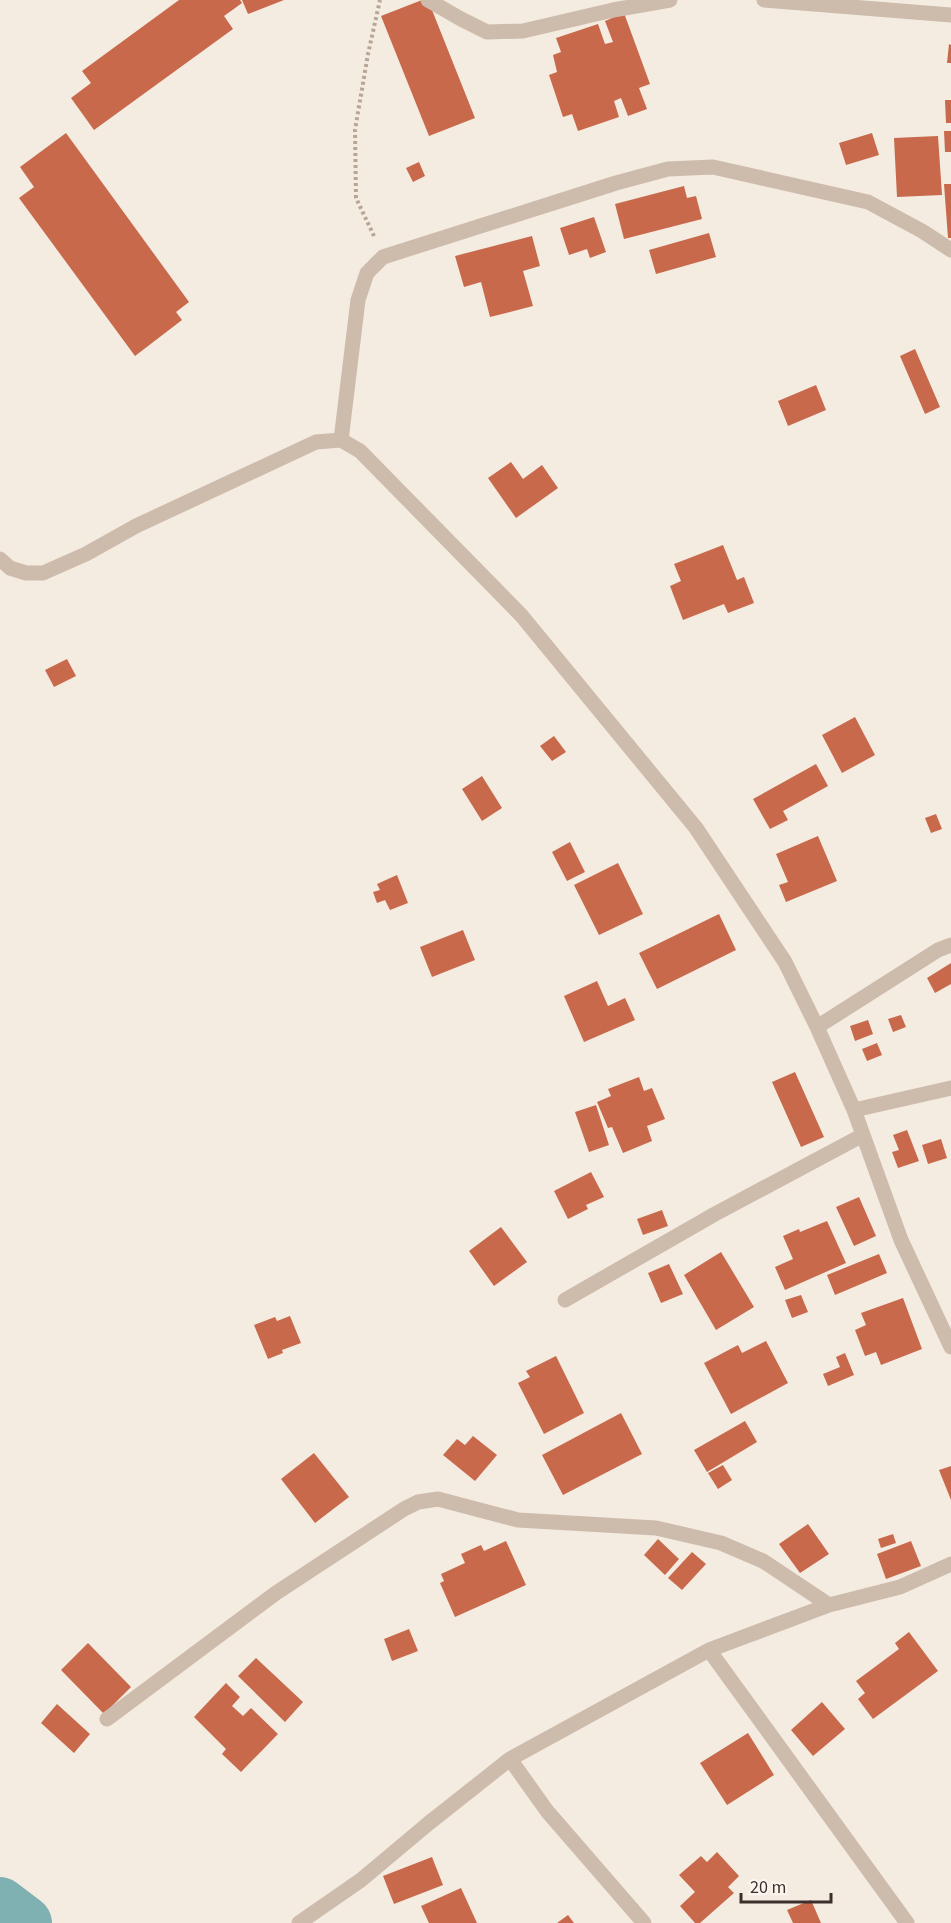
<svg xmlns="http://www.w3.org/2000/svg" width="951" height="1923" viewBox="0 0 951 1923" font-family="'Source Sans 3',sans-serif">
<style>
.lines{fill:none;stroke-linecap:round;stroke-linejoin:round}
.river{stroke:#7fb0b2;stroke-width:54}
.building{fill:#c8694b}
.path{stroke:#b9a596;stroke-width:4;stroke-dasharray:3 3;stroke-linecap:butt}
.minor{stroke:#cdbbac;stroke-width:15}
</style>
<rect width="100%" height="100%" fill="#f4ebe1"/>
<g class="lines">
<path class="river" d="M0,1904L25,1923"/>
</g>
<path class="building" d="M179,0H240L242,3L224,16L233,29L94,130L71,98L91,83L82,71Z
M242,0H284L248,14Z
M422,0H428L475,118L429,136L381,16Z
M624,13L650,84L639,88L647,109L628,116L621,98L614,101L619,117L578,131L572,114L563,117L549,75L557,72L553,55L561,52L556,38L598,24L605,44L613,42L605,21Z
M949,44L951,45V63H947Z
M945,100H951V123H946Z
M944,131H951V152H945Z
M66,133L189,302L176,312L182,320L135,356L19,198L34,187L20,167Z
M872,133L879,155L846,165L839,143Z
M938,136L942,195L897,197L894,138Z
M419,162L425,176L413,182L406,168Z
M944,184H951V238H948Z
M684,186L687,198L696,196L702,219L624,239L615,204Z
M594,217L606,252L590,258L587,249L569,255L560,228Z
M709,233L716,257L656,274L649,250Z
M532,236L540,266L523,271L533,306L490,317L481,282L464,287L455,256Z
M915,349L940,407L925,414L900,356Z
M816,385L826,410L788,426L778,401Z
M511,462L523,479L542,465L558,488L516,518L488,478Z
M723,545L737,580L744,577L754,603L728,613L724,604L683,620L670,586L681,581L674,564Z
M67,659L76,676L54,687L45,670Z
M855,717L875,755L842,773L822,735Z
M554,736L566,752L552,761L540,746Z
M816,764L828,786L783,811L788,820L770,829L753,799Z
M482,776L502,808L482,821L462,789Z
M936,814L942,829L931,833L925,818Z
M818,836L837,881L786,902L779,885L788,882L776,854Z
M570,842L585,872L567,881L552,852Z
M618,863L643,914L599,935L574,885Z
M397,875L408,903L390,910L385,900L377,903L373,892L380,890L377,884Z
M719,914L736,950L657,989L639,953Z
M463,930L475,960L432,977L420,947Z
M951,963V984L935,993L927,978Z
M597,981L608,1006L625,998L635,1020L584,1042L564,996Z
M901,1015L906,1027L893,1032L888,1019Z
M868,1020L873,1034L855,1041L850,1026Z
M877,1043L882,1055L867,1061L862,1049Z
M795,1072L824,1137L801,1147L772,1082Z
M639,1077L644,1091L652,1088L665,1119L647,1126L652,1141L623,1153L612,1127L608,1128L597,1102L611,1096L608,1089Z
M596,1105L609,1145L589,1152L575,1112Z
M907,1130L919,1161L898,1168L892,1152L899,1150L893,1135Z
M941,1139L947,1158L928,1164L922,1145Z
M591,1172L604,1197L586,1205L588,1209L568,1219L554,1191Z
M859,1197L876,1236L854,1246L836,1207Z
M662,1210L668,1226L643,1235L637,1219Z
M827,1221L846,1263L785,1290L775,1267L793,1259L783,1236L799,1229L800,1232Z
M501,1227L527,1262L494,1286L469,1251Z
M721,1252L754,1307L716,1330L684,1275Z
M879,1254L887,1273L835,1295L827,1275Z
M669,1264L683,1294L661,1303L648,1273Z
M801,1295L808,1312L792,1318L785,1300Z
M903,1298L922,1349L881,1365L876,1352L865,1356L855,1330L866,1325L861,1313Z
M290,1316L301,1343L282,1350L283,1353L268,1359L254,1325L275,1317L277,1321Z
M766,1341L788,1383L731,1414L704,1363L738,1345L742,1353Z
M845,1353L854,1375L828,1386L823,1374L840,1367L836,1357Z
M556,1356L584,1413L544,1434L518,1383L530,1377L526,1371Z
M621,1413L642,1454L563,1495L542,1455Z
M745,1421L757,1442L707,1472L694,1450Z
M473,1436L497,1455L475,1481L443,1455L457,1439L465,1445Z
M314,1453L349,1497L315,1523L281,1479Z
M723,1465L732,1480L718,1489L708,1473Z
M951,1466V1500L939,1470Z
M808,1524L829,1554L800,1573L779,1544Z
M893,1534L896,1543L881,1548L878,1539Z
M658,1539L679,1559L665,1575L644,1555Z
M506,1541L526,1585L455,1617L440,1583L444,1581L441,1574L465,1563L461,1554L481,1545L484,1551Z
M911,1541L921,1566L886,1579L877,1554Z
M692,1552L706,1564L682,1590L668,1578Z
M409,1629L418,1651L392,1661L384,1639Z
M909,1632L938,1671L873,1719L858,1699L865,1693L856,1681L899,1649L895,1643Z
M88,1643L131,1687L104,1714L61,1670Z
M256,1658L303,1702L285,1722L238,1676Z
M226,1683L240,1697L232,1706L243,1716L251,1708L278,1734L241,1772L222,1754L226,1749L194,1717Z
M822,1702L845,1729L813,1756L791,1730Z
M57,1704L90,1734L74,1753L41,1723Z
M748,1733L774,1775L727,1805L700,1763Z
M717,1852L739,1876L728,1887L734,1893L700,1923H695L680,1906L695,1892L679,1875L701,1856L707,1862Z
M432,1857L443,1885L394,1904L383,1876Z
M461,1888L477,1923H429L421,1906Z
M811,1900L821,1923H793L787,1910Z
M568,1915L574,1923H557Z"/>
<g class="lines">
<path class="path" d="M374,236L356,198L355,130L368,54L380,0"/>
<path class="minor" d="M428,0L461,19L487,32L523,31L613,10L670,0
M764,0L951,15
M341,440L358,300L367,273L383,257L616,183L668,169L713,167L868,202L922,231L951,250
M0,559L10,568L26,573H43L86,554L136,526L316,442L341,440L360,451L521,615L696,828L785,962L817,1027L854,1110L901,1240L951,1347
M817,1027L938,950L951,945
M854,1110L951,1088
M565,1300L715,1214L863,1135
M709,1650L907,1923
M107,1719L276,1593L404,1509L418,1502L438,1499L518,1520L656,1528L721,1543L763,1561L829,1605
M510,1759L547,1811L644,1923
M299,1923L361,1880L429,1823L510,1759L709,1650L829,1605L900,1587L951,1564"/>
</g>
<path d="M741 1893v9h90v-9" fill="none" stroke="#3b302b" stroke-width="3"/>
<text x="750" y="1893" font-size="18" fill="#3b302b" stroke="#fbf5ee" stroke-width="4.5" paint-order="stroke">20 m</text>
</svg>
